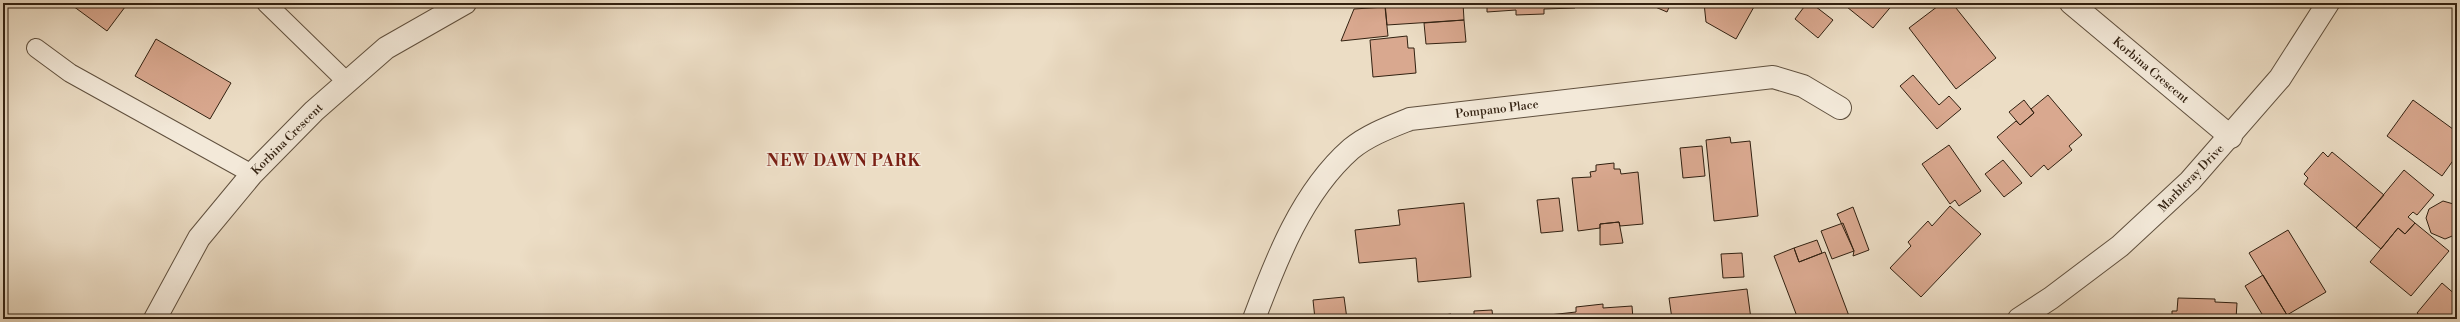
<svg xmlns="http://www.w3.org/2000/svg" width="2460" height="322" viewBox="0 0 2460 322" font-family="'Libre Bodoni',serif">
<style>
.building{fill:#d9a88f;stroke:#322111}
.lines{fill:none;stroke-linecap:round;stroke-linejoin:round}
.service-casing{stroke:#60503e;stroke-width:20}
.minor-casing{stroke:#60503e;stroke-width:24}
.tertiary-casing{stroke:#60503e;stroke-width:24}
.service{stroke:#f3e9d9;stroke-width:18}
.minor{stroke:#f3e9d9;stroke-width:22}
.tertiary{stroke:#f3e9d9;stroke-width:22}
.labels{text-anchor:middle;stroke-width:3;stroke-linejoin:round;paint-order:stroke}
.street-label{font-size:12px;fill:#322111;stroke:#f3e9d9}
.district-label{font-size:16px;font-weight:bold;letter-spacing:1px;fill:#7a1f14;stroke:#f3e9d9}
</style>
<rect width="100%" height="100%" fill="#ecddc5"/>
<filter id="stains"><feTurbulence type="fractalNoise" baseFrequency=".005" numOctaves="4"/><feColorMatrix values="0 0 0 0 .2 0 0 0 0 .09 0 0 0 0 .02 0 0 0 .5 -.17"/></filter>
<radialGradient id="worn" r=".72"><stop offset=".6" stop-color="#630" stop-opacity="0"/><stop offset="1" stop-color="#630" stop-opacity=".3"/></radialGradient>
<path class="building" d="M75,3H128L107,31L73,6Z
M1385,3H1463L1464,20L1387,25Z
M1474,3H1574L1575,8L1544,9V14L1516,15V10L1487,12V5H1474Z
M1646,3H1671L1667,12Z
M1704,3H1752L1755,5L1736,39L1706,22Z
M1807,3H1811L1833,20L1818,38L1795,19Z
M1842,3H1894L1873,28Z
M1942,3H1952L1996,58L1956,89L1909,28Z
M1385,7L1388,36L1341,41L1354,9Z
M1464,20L1466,42L1426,44L1424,23Z
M1407,36L1408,48H1414L1416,73L1373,77L1370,40Z
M156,39L231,83L210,119L135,76Z
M1913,75L1939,105L1949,96L1961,109L1937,129L1900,86Z
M2048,95L2082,135L2069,146L2072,150L2048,170L2044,165L2031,177L1997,137L2016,121L2020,125L2034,113L2031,109Z
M2024,100L2034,113L2020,125L2009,112Z
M2413,100L2457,132V155L2442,176L2387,136Z
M1730,137L1731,143L1750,141L1758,216L1714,221L1706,140Z
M1949,145L1981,191L1959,206L1955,200L1950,204L1922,164Z
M1702,146L1705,176L1683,178L1680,148Z
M2323,152L2328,157L2332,152L2384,195L2356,228L2304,184L2308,178L2304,174Z
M2003,160L2022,183L2004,197L1985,174Z
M1614,163V169H1620L1621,174L1638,172L1643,224L1620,226L1619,222L1600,224V228L1578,231L1572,178L1591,177L1590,172L1596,171V165Z
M2404,170L2434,195L2417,215L2413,212L2408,217L2415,223L2405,234L2398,228L2381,249L2356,228Z
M1559,198L1563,231L1541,233L1537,200Z
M2443,201L2457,205V234L2445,239L2431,233L2426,218L2429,209Z
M1464,203L1471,277L1418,282L1416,258L1359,263L1355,230L1400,225L1398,210Z
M1950,206L1981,234L1921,297L1890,268L1911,246L1908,242L1928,221L1932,226Z
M1853,207L1869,250L1853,256L1854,251L1837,214Z
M1619,222L1623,243L1600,245V224Z
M1843,223L1854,251L1832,259L1821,231Z
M2415,223L2449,251L2411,296L2370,262L2398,228L2405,234Z
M2288,230L2326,292L2287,315L2249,253Z
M1817,240L1822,253L1799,262L1794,248Z
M1794,248L1799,262L1825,252L1849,316L1841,319H1798L1774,256Z
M1742,253L1744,277L1723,278L1721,254Z
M2263,275L2287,315L2280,319H2265L2245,286Z
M2442,283L2457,296V316L2455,319H2424L2417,313Z
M1747,289L1751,319H1672L1669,298Z
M1344,297L1347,319H1315L1313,300Z
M2178,298L2215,299V302L2237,303L2236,319H2172V311H2177Z
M1603,304V308L1632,306L1633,319H1531V317L1576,312V307Z
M1492,310L1493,319H1415L1451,314L1452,317L1474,316V311Z"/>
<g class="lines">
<defs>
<path id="service" d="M266,3L347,82
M36,48L70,73L252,174"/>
<path id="minor" d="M2071,3L2231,137
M155,319L199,238L252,174L314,111L386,48L465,3
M1254,319C1276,260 1302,192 1351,149C1368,135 1390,127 1410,119L1773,77L1803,86L1840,108"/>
<path id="tertiary" d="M2019,319L2051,298L2120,246L2190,181L2280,78L2328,3"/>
</defs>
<use href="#service" class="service-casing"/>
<use href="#minor" class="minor-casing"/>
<use href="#tertiary" class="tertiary-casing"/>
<use href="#service" class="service"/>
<use href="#minor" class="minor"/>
<use href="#tertiary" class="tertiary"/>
</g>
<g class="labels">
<g class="street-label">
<text transform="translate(2151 70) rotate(40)" y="4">Korbina Crescent</text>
<text transform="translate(1497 109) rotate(-7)" y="4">Pompano Place</text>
<text transform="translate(287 139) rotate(-45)" y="4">Korbina Crescent</text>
<text transform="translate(2191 178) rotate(-46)" y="4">Marbleray Drive</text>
</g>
<g class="district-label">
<text x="844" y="166">NEW DAWN PARK</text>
</g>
</g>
<rect width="2460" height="322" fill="none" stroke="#ecddc5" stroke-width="16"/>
<rect x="4" y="4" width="2452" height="314" fill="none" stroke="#322111" stroke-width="2"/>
<rect x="8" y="8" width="2444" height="306" fill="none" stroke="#322111"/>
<rect width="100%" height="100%" filter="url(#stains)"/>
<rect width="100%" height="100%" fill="url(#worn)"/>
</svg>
